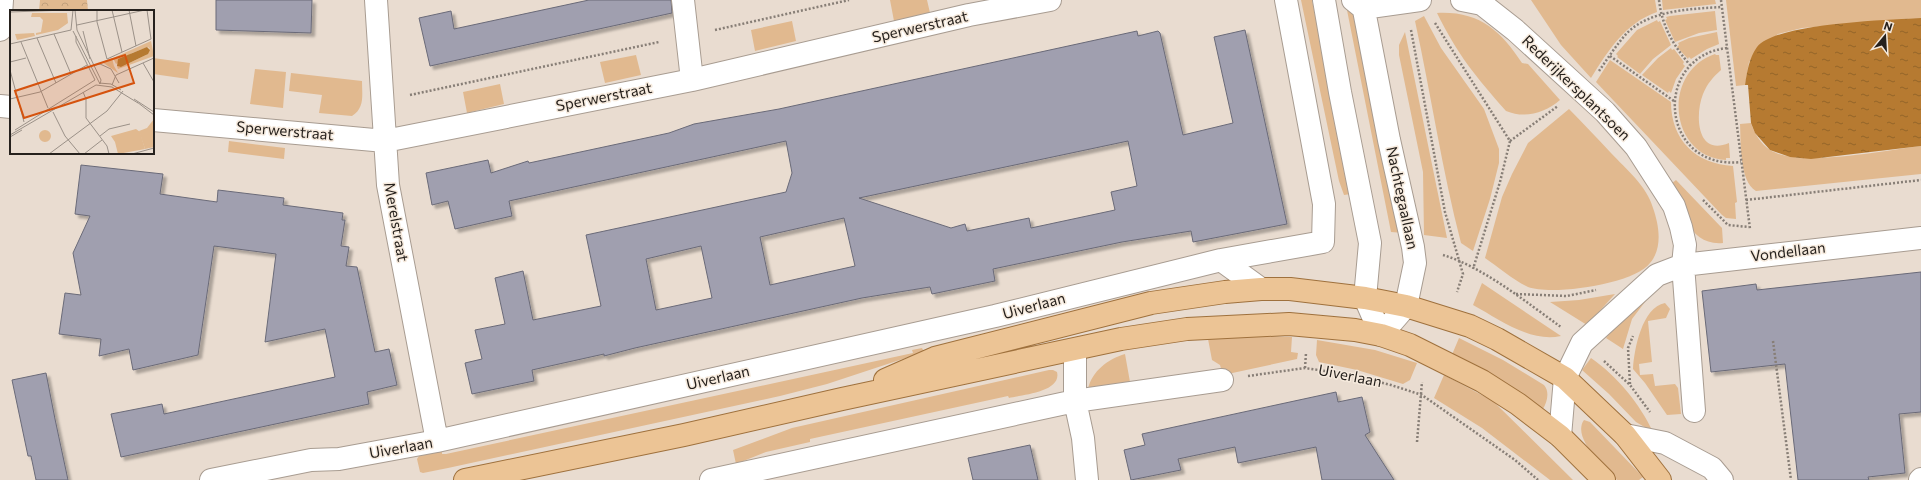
<svg xmlns="http://www.w3.org/2000/svg" width="1921" height="480" viewBox="0 0 1921 480" font-family="Commissioner,sans-serif">
<style>
.green{fill:#e1b98f}
.park{fill:url(#park-crowns)}
.water{fill:url(#water-ripples)}
.building{fill:#a09faf;stroke:#6a6a78;fill-rule:evenodd;filter:url(#shadow)}
.lines{fill:none;stroke-linecap:round;stroke-linejoin:round}
.minor-casing{stroke:#a89c91;stroke-width:24}
.major-casing{stroke:#9f713d;stroke-width:24}
.path{stroke:#877e76;stroke-width:2.5;stroke-dasharray:2 2;stroke-linecap:butt}
.minor{stroke:#fff;stroke-width:22}
.major{stroke:#ecc495;stroke-width:22}
.labels{text-anchor:middle;stroke-width:3;stroke-linejoin:round;paint-order:stroke}
.street-label{font-size:15px;fill:#26211d;stroke:#f6eadd}
.inset-road{fill:none;stroke:#9b9188;stroke-width:1}
.view{fill:#d5530e;fill-opacity:0.15;stroke:#d5530e;stroke-width:2}
.inset-edge{fill:none;stroke:#26211d;stroke-width:2}
</style>
<defs>
<pattern id="park-crowns" width="20" height="18" patternUnits="userSpaceOnUse"><rect width="20" height="18" fill="#e1b98f"/><path d="M2 6a3 3 0 1 1 6 0M12 15a3 3 0 1 1 6 0" fill="none" stroke="#c19f7b"/></pattern>
<pattern id="water-ripples" width="26" height="14" patternUnits="userSpaceOnUse"><rect width="26" height="14" fill="#b67a31"/><path d="M2 4q2-2 4 0t4 0M15 11q2-2 4 0t4 0" fill="none" stroke="#946429"/></pattern>
<filter id="shadow"><feDropShadow dx="3.5" dy="3.5" stdDeviation="1" flood-color="#0004"/></filter>
</defs>
<rect width="100%" height="100%" fill="#e9dcd0"/>
<path class="green" d="M890,0H927L930,13L894,21Z
M1301,0H1312L1351,194L1344,195L1339,181Z
M1345,0H1354L1404,233L1391,232Z
M1531,0H1655L1657,12C1625,23 1608,51 1591,78L1561,45Z
M1662,0H1715L1716,4L1663,10Z
M1726,0H1921V18L1802,28L1778,34L1749,62L1745,85L1736,86Z
M1715,11L1717,30L1699,33L1675,42L1665,20L1667,19L1666,17L1670,16Z
M1437,13C1479,11 1500,30 1522,63L1528,64L1560,100C1545,113 1525,119 1506,111C1476,77 1457,54 1437,13Z
M1424,16L1441,48L1484,109L1499,149V163L1490,199L1473,251L1461,243C1442,170 1431,94 1415,21Z
M1657,20L1658,22L1660,21L1671,45L1653,59L1640,74L1617,57L1618,56L1616,54L1637,30Z
M792,21L796,41L755,51L751,30Z
M1405,32L1447,238L1424,235L1423,172L1399,55V45Z
M1717,32L1719,44L1707,49L1691,59L1689,57L1688,59L1677,47L1679,45L1678,43L1689,38Z
M1671,48L1672,50L1674,49L1684,62L1683,64L1685,66L1676,79L1671,93L1669,91L1668,93L1642,75L1658,58Z
M1715,54L1716,55H1719L1721,70C1713,77 1707,84 1703,94C1695,114 1696,157 1729,143L1730,158H1726V160C1669,157 1661,72 1715,54Z
M636,55L641,75L605,83L600,62Z
M153,58L190,63L188,79L153,74Z
M1610,60L1671,102C1671,140 1696,164 1733,166L1737,202L1735,203L1736,219L1726,218L1722,215L1596,82Z
M255,69L286,72L283,108L250,104Z
M291,73L362,81C362,95 365,108 352,116L319,113L322,95L289,91Z
M500,84L504,104L467,113L463,92Z
M1569,109C1583,123 1597,138 1611,153C1626,169 1647,186 1653,208C1659,225 1663,248 1650,263C1635,284 1552,296 1528,287C1516,282 1497,266 1485,258L1502,197L1512,174L1528,143Z
M1751,123C1754,133 1761,144 1770,150C1799,168 1886,150 1921,146V174L1756,191C1739,181 1741,142 1740,124Z
M229,141L285,148L284,159L228,152Z
M1676,180L1722,228L1723,243C1688,246 1682,209 1671,184Z
M1482,283L1561,336C1530,343 1499,319 1473,305Z
M1615,294L1587,325L1550,302L1579,300Z
M1648,298L1632,319L1623,349L1606,338L1620,320Z
M1665,303L1670,309L1666,318L1648,321L1652,362L1639,364L1640,375L1653,374L1655,386L1675,384L1678,388L1681,414L1667,415L1645,383L1633,369C1634,350 1642,307 1665,303Z
M1257,336L1292,337L1291,352L1298,353L1297,359L1223,375L1220,365L1212,360L1208,339Z
M1459,338L1503,360L1544,385C1550,392 1547,402 1543,409H1540L1451,357Z
M1317,340L1375,350L1417,363L1410,380L1403,384L1357,370L1319,362L1316,355Z
M922,348L924,352L827,384L780,396L448,468L423,473L420,472L417,459L419,456L442,451V454H446L913,353L912,350Z
M1125,354L1130,382L1088,389C1092,371 1108,359 1125,354Z
M1591,358C1617,376 1640,404 1653,432L1636,422L1609,394L1582,370Z
M1049,370H1053L1057,372C1062,392 1022,395 1009,398L1008,396L810,439V442L766,452L736,464L733,450L792,428Z
M1444,375L1493,401L1573,480H1550L1482,428L1434,398Z
M1584,420L1590,422L1643,477L1639,480H1617C1606,469 1571,438 1584,420Z"/>
<path class="park" d="M40,0H87L88,11H39Z"/>
<path class="water" d="M1921,18V146L1811,159L1790,157L1770,150L1755,133L1751,123L1748,85H1745C1747,72 1749,58 1757,47C1776,23 1888,20 1921,18Z"/>
<path class="building" d="M216,0H312L311,33L216,30Z
M589,0H671L672,13L430,66L419,18L451,11L454,29Z
M1245,30L1287,224L1193,242L1191,231L1122,242L993,269L995,281L932,294L930,287L862,298L635,348L604,356V354L532,370L534,381L472,394L465,363L482,359L475,330L505,324L495,278L523,271L533,320L601,306L586,235L786,192L792,173L786,141L509,201L512,216L455,229L448,201L432,205L426,173L488,160L491,173L528,161L529,163L669,133L694,124L779,109L1137,31L1138,36L1158,31L1160,33L1183,135L1233,123L1214,37ZM1128,141L1137,186L1111,192L1115,210L1031,228L1029,218L967,231L965,224L951,228L859,198ZM844,218L855,266L770,285L760,237ZM701,246L712,298L656,310L646,259Z
M81,165L163,174L160,194L217,202L218,190L284,198L283,205L343,213L342,220H345L341,246L349,247L346,266L357,267L375,352L389,349L397,385L367,392L369,404L121,457L111,414L162,404L164,414L335,377L325,329L265,342L276,254L214,246L198,355L133,370L129,349L99,356L101,339L59,334L65,293L81,295L73,253L90,216L75,214Z
M1921,272V412L1899,414L1905,473L1868,477L1869,480H1798L1785,364L1711,372L1702,291L1756,284L1757,290Z
M46,373L55,419L68,480H36L31,456H28L12,380Z
M1336,392L1338,402L1362,397L1370,432L1365,435L1394,480H1322L1316,447L1238,463L1235,447L1178,459L1181,470L1131,480L1124,450L1145,445L1142,434Z
M1030,445L1038,480H973L968,458Z"/>
<g class="lines">
<defs>
<path id="minor" d="M376,0L388,185L437,441
M683,0L692,80
M1324,0L1340,92L1370,243L1365,298L1381,335L1406,306L1415,263L1413,247L1389,140L1362,0
M1353,0L1363,8L1420,0
M1462,0L1482,4L1515,30L1605,112L1636,147L1674,206L1681,227L1685,245L1683,265L1694,411
M0,30L2,0
M0,106L11,107
M153,120L385,141L692,80L969,15L1050,0
M1221,260L1261,289
M1075,350V401L1083,438L1087,480
M1625,435L1665,443L1712,468L1722,480
M1560,436L1565,378L1582,343L1657,275L1683,265L1921,238
M211,480L311,460L339,459L437,441L995,316L1221,260L1323,242L1324,204L1286,0
M711,480L1075,401L1222,380
M1920,480L1921,479"/>
<path id="major" d="M885,380L935,358L1151,303L1225,292L1261,289H1290L1365,298L1406,306L1470,326L1497,339L1565,378L1625,435L1660,480
M465,480L684,435L842,399L1121,339L1187,329L1289,324L1355,330L1381,335L1410,345L1482,381L1518,404L1560,436L1604,480"/>
</defs>
<use href="#minor" class="minor-casing"/>
<use href="#major" class="major-casing"/>
<path class="path" d="M1659,0C1662,26 1673,45 1690,65
M1721,0L1750,229
M1435,23L1510,141L1500,182L1473,269
M715,30L849,0
M1411,30L1445,212L1463,274L1457,292
M1727,48C1651,57 1660,171 1741,162
M1610,56L1674,101
M1599,71C1608,58 1617,44 1627,33C1650,10 1691,9 1721,7
M410,95L659,42
M1510,141L1558,106
M1703,200L1728,225L1749,227
M1746,200L1921,180
M1443,255C1483,267 1526,302 1561,327
M1516,294L1567,296L1596,290
M1773,341L1791,480
M1604,361L1630,385L1650,412
M1305,368L1306,353
M1248,376L1305,368L1351,375L1391,385L1422,395L1515,460L1538,480
M1630,384L1628,348L1633,336
M1417,442L1422,382"/>
<use href="#minor" class="minor"/>
<use href="#major" class="major"/>
</g>
<g class="labels">
<g class="street-label">
<text transform="translate(920 27) rotate(-13)" y="5">Sperwerstraat</text>
<text transform="translate(1576 88) rotate(44)" y="5">Rederijkersplantsoen</text>
<text transform="translate(604 97) rotate(-11)" y="5">Sperwerstraat</text>
<text transform="translate(285 131) rotate(5)" y="5">Sperwerstraat</text>
<text transform="translate(1402 198) rotate(78)" y="5">Nachtegaallaan</text>
<text transform="translate(396 222) rotate(80)" y="5">Merelstraat</text>
<text transform="translate(1788 252) rotate(-7)" y="5">Vondellaan</text>
<text transform="translate(1034 306) rotate(-15)" y="5">Uiverlaan</text>
<text transform="translate(1350 376) rotate(11)" y="5">Uiverlaan</text>
<text transform="translate(718 378) rotate(-13)" y="5">Uiverlaan</text>
<text transform="translate(401 448) rotate(-10)" y="5">Uiverlaan</text>
</g>
</g>
<g transform="translate(10 10)">
<rect width="144" height="144" fill="#e9dcd0"/>
<path d="M22,3H57L58,13L48,20L26,25V23L31,22L33,10L30,7H21ZM24,23L25,26L7,30L5,24ZM141,31L144,46L108,59L107,56L111,57L136,45L140,39L138,37L122,43L106,54L103,48ZM102,48L104,56L108,63L92,52ZM29 126a6 6 0 1 1 12 0a6 6 0 1 1-12 0Z" fill="#e1b98f"/>
<path d="M126,119L130,122L135,139L108,144L105,132L101,126Z" fill="#e1b98f"/>
<path d="M144,109V137L135,139L129,121L137,118Z" fill="#e1b98f"/>
<path d="M137,37L140,40L138,44L111,57L107,56L108,49Z" fill="#b67a31"/>
<path class="inset-road" d="M65,0L67,20L91,70L90,74M87,0V12L97,49L141,29L137,0M102,0L112,42M119,0L126,36M0,2L56,0M67,15L135,0M61,20L63,0M63,21L90,74M73,21L80,49M44,24L61,64M27,28L46,73M11,32L38,98M0,34L61,20M0,52L16,48M133,53L144,72M82,56L90,54L101,59L109,73M0,60L14,112M89,73L101,74L111,80M102,75L106,65L144,48M73,82L76,89V108L97,136L99,144M0,89L30,82L77,55M124,89L144,102M127,92L144,105M43,102L55,126L70,144M5,120L85,70L66,32V26M0,125L86,75L102,77L128,93M90,126L99,119L120,114M0,127L12,120M39,144L97,101L113,81M74,144L92,130M122,144L144,138"/>
<path class="view" d="M115,45L124,73L14,108L5,81Z"/>
<rect width="144" height="144" class="inset-edge"/>
</g>
<g transform="translate(1885 36) rotate(18)" stroke="#f6eadd" stroke-width="3" paint-order="stroke">
<path d="M0-3L7 15L0 10L-7 15Z" fill="#26211d"/>
<text y="-6" font-size="11" font-weight="bold" text-anchor="middle" fill="#26211d">N</text>
</g>
</svg>
